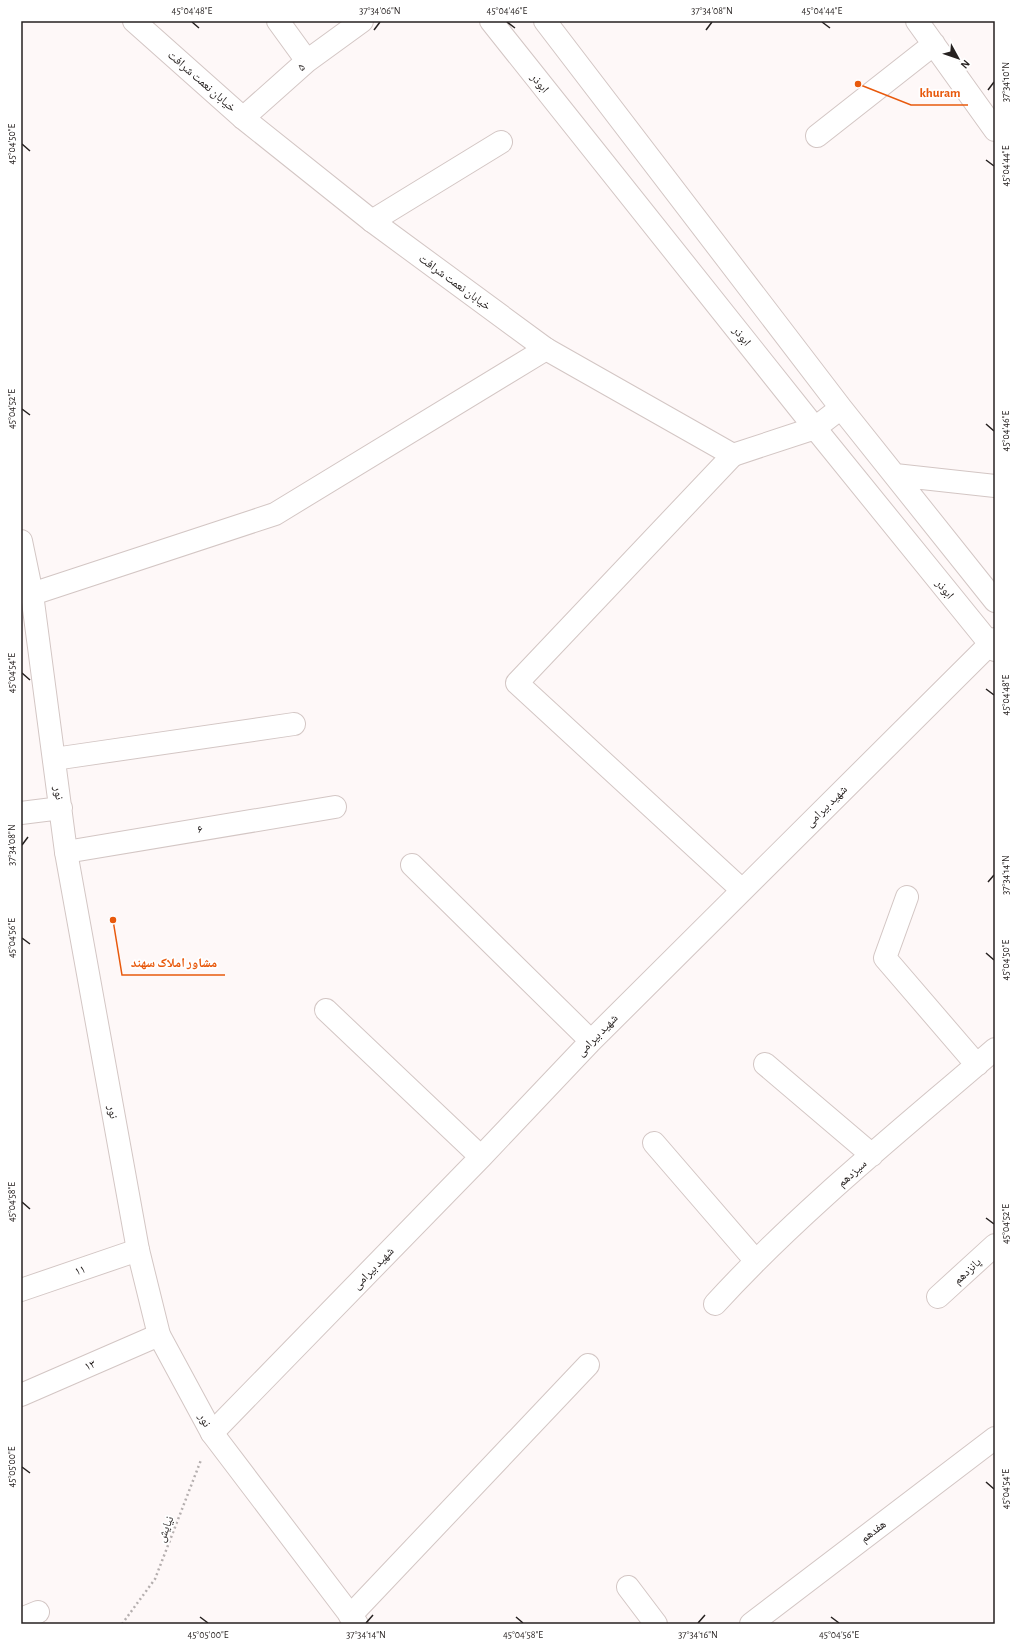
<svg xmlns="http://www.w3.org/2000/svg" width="1016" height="1645" viewBox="0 0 1016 1645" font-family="'Alegreya Sans','Noto Naskh Arabic',sans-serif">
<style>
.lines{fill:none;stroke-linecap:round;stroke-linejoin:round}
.street-casing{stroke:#d3c6c4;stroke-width:24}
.secondary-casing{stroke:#d3c6c4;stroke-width:24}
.path{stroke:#b5afaf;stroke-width:2.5;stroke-dasharray:2 3;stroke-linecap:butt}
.street{stroke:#fff;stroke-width:22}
.secondary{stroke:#fff;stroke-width:22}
.ticks{fill:none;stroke:#262120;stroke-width:1.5}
.labels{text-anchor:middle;stroke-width:3.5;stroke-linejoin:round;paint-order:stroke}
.street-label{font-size:12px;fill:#262120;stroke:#fff}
.leader{fill:none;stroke:#e8590c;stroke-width:1.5}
.callout-dot{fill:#e8590c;stroke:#fff;stroke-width:1.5}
.callout-label{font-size:13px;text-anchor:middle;font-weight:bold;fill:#e8590c;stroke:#fff;stroke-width:3.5;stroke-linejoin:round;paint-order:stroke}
.neatline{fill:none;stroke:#262120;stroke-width:1.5}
.ticks-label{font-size:10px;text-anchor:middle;fill:#262120}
</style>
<rect width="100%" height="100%" fill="#fef8f8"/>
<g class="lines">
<defs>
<path id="street" d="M278,21L307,61
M917,21L995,130
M243,118L307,61L362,21
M817,136L934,44
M372,221L501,142
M733,455L517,683L742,890
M32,594L275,514L546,349
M54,759L294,724
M66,852L335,807
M412,865L591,1041
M907,897L885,958L977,1065
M326,1010L481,1157
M765,1064L872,1155
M654,1143L755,1260
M21,1290L138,1250
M938,1297L995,1245
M715,1304C800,1211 900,1131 995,1049
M21,1395L159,1335
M212,1433L481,1157L591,1041L995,639
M628,1587L656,1624
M350,1616L588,1365
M21,1619L38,1612
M751,1624L995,1438"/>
<path id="secondary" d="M134,21L243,118L372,221L546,349L733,455L815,428L841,408
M491,21L815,428L995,650
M545,21L841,408L995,601
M895,475L995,486
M21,541L32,594L66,852L138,1250L159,1335L212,1433L357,1624
M21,813L61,808"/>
</defs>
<use href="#street" class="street-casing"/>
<use href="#secondary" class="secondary-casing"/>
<path class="path" d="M122,1624L155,1579L201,1460"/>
<use href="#street" class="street"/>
<use href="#secondary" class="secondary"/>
</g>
<path class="ticks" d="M192,22L199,28M507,22L515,28M822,22L830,28M374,30L380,22M706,30L712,22M988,90L994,82M22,144L30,151M986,160L994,166M22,409L30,415M986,424L994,431M22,673L30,680M986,689L994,695M22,845L28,837M988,882L994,875M22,938L30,944M986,953L994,960M22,1202L30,1209M986,1218L994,1224M22,1467L30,1473M986,1482L994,1489M200,1617L208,1623M516,1617L523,1623M831,1617L839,1623M366,1623L373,1615M698,1623L705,1615"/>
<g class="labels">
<g class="street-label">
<text transform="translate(301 67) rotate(-42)" y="4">۵</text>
<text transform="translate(202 81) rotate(41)" y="4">خیابان نعمت شرافت</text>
<text transform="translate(540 83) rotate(51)" y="4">ابوذر</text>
<text transform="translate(455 282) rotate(36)" y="4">خیابان نعمت شرافت</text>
<text transform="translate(742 336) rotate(51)" y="4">ابوذر</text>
<text transform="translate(945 589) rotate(51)" y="4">ابوذر</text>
<text transform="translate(59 793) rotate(82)" y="4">نور</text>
<text transform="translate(826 806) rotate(-45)" y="4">شهید بیرامی</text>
<text transform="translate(200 829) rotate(-10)" y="4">۶</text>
<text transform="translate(597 1035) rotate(-46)" y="4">شهید بیرامی</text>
<text transform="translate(113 1112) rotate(80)" y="4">نور</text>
<text transform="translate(852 1173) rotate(-42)" y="4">سیزدهم</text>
<text transform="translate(373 1268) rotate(-46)" y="4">شهید بیرامی</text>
<text transform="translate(80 1270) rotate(-19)" y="4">۱۱</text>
<text transform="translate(967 1271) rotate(-43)" y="4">پانزدهم</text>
<text transform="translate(90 1365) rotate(-23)" y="4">۱۳</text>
<text transform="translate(205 1420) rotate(62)" y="4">نور</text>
<text transform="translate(165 1529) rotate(-69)" y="4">نیایش</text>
<text transform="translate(873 1531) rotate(-37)" y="4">هفدهم</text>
</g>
</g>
<path class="leader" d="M858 84L911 105H968M113 920L122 975H225"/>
<g class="callout-dot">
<circle cx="858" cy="84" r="4"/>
<circle cx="113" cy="920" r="4"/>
</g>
<g class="callout-label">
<text x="940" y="97">khuram</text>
<text x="174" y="967">مشاور املاک سهند</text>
</g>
<rect width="1016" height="1645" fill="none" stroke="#ffffff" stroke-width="44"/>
<g transform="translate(958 58) rotate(130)" stroke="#ffffff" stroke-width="3" paint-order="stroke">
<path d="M0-3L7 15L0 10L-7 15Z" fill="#262120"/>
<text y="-6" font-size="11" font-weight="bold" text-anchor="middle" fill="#262120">N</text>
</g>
<rect x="22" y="22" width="972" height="1601" class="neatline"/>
<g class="ticks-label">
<text x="192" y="14">45°04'48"E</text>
<text x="380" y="14">37°34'06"N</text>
<text x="507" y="14">45°04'46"E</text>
<text x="712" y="14">37°34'08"N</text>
<text x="822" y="14">45°04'44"E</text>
<text transform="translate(1005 82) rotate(-90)" y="4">37°34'10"N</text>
<text transform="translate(11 144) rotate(-90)" y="4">45°04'50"E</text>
<text transform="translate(1005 166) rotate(-90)" y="4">45°04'44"E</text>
<text transform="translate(11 409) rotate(-90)" y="4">45°04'52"E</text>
<text transform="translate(1005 431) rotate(-90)" y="4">45°04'46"E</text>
<text transform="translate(11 673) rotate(-90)" y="4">45°04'54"E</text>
<text transform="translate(1005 695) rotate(-90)" y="4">45°04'48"E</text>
<text transform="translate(11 845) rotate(-90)" y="4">37°34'08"N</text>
<text transform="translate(1005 875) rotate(-90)" y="4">37°34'14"N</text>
<text transform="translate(11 938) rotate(-90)" y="4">45°04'56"E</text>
<text transform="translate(1005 960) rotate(-90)" y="4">45°04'50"E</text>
<text transform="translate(11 1202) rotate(-90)" y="4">45°04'58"E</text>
<text transform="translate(1005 1224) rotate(-90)" y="4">45°04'52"E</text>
<text transform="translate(11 1467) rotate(-90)" y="4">45°05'00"E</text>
<text transform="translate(1005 1489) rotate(-90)" y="4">45°04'54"E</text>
<text x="208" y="1638">45°05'00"E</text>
<text x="366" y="1638">37°34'14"N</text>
<text x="523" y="1638">45°04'58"E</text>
<text x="698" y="1638">37°34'16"N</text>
<text x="839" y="1638">45°04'56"E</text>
</g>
</svg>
